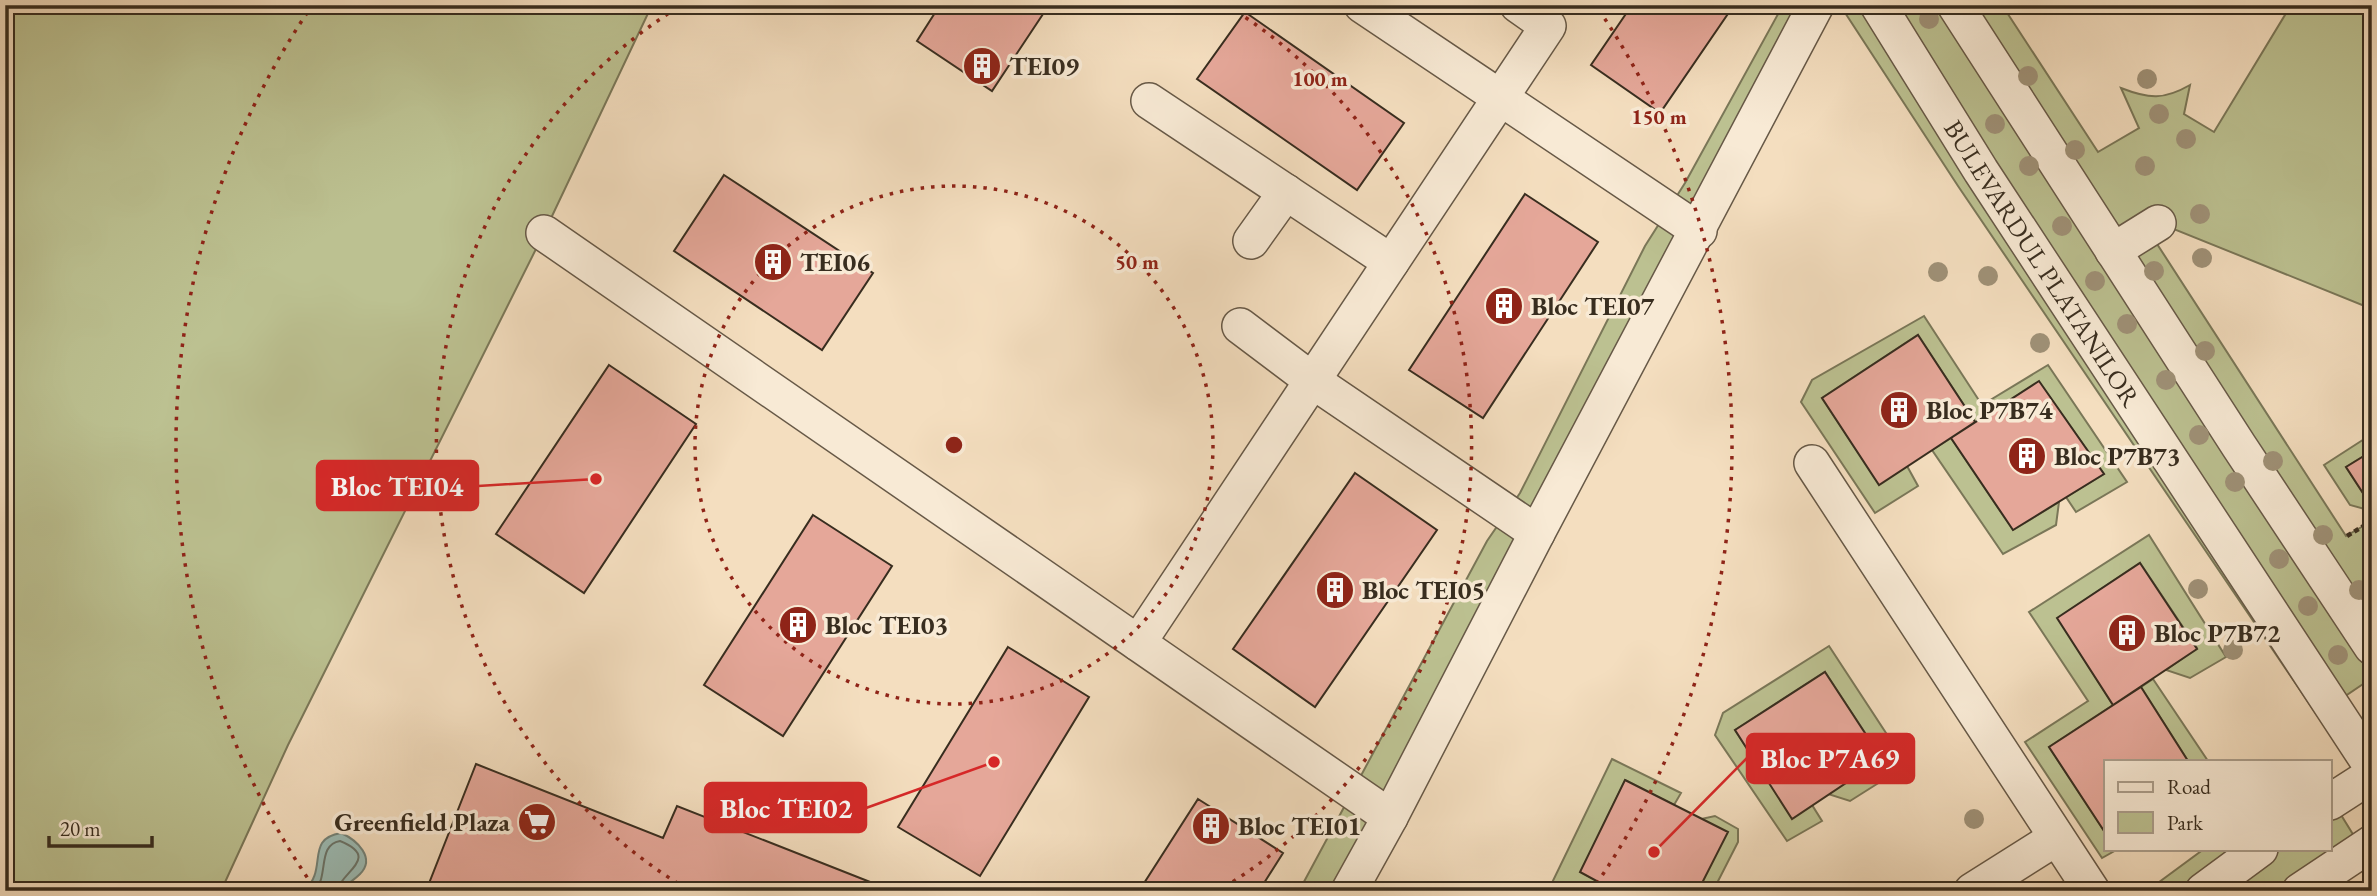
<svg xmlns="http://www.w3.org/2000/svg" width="2377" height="896" viewBox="0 0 2377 896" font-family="'EB Garamond',serif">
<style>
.green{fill:#bcc191;stroke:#7a7758;stroke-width:2}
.water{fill:#9cbcb5;stroke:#748379;stroke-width:2}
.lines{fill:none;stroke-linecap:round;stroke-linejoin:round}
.shore{stroke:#6a746a;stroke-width:2}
.building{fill:#e5a799;stroke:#382d1f;stroke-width:2}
.minor-casing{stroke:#675947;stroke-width:38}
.path{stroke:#382d1f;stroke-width:4.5;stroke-dasharray:5 3.5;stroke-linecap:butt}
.minor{stroke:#f8ead5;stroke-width:35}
.tree{fill:#9f9177}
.ring{fill:none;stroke:#8f2418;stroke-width:3.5;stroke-dasharray:3.5 7}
.labels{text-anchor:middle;stroke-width:7;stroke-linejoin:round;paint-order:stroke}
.poi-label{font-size:26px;font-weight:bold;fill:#382d1f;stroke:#f8ead5;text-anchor:start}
.street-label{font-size:26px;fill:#382d1f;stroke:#f8ead5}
.centre{fill:#8f2418;stroke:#f8ead5;stroke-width:3.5}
.ring-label{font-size:21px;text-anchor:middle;font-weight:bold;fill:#8f2418;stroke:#f8ead5;stroke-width:7;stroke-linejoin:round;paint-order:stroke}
.leader{fill:none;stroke:#d62828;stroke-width:2.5}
.callout-dot{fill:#d62828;stroke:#f8ead5;stroke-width:2.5}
.callout{fill:#d62828;stroke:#d62828;stroke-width:2.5}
.callout-label{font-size:28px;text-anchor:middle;font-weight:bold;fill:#fff}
</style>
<rect width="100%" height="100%" fill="#f4debf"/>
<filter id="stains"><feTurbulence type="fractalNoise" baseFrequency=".00286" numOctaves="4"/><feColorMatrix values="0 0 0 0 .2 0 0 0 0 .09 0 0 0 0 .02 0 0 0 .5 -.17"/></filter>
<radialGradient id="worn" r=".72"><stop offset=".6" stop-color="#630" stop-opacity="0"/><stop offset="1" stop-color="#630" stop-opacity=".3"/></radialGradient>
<path class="green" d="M5,5H652L544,233L288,745L221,891H5Z
M1783,5H1816L1349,891H1299L1487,541L1520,493L1645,246L1685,183Z
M1840,5H2002L2098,152L2139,128L2121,88C2149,99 2164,100 2190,85L2184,114L2214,132L2291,5H2372V309L2159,223L2148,230L2346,536L2372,521V678L2317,715L1958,186Z
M1924,316L1982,405L2048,365L2127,482L2076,512L2066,497L2104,474L2039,382L1975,422L1918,335L1822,398L1879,484L1907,466L1918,486L1875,513L1801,402L1812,380Z
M2372,434V451L2346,467L2372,507V511L2350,505L2324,465Z
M1951,438L2013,530L2059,502L2056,525L2003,554L1932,450Z
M2149,535L2226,657L2190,678L2166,670L2197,648L2140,563L2058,618L2113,705L2049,747L2106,834V849H2118L2102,858L2025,742L2088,701L2029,612Z
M1829,646L1907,765L1850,801L1828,794L1882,759L1825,672L1735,730L1792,818L1812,805L1822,821L1787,841L1715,735L1723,713Z
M2153,679L2208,761H2188L2141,687Z
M1612,759L1681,793L1674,805L1625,780L1581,872L1615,891H1548Z
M2330,797L2362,849L2300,891H2147L2204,849H2330Z
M1715,816L1738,829V842L1713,891H1698L1701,819Z"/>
<path class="water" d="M341,833C357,840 376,858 360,874C353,881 348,882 343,891H304C329,869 304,839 341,833Z"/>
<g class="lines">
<path class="shore" d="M315,891C329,875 317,845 340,841C382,858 340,872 337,891"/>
</g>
<path class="building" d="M940,5H1049L992,91L917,41Z
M1632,5H1734L1660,113L1591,65Z
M1245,12L1404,123L1357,190L1197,79Z
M724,175L873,273L822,350L674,251Z
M1525,194L1598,242L1483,418L1409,370Z
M1918,335L1975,422L1879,485L1822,398Z
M609,365L696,424L584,593L496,534Z
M2039,381L2104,474L2013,530L1951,438Z
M2372,451V507L2346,467Z
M1355,473L1437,530L1315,707L1233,649Z
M813,515L892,566L783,736L704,685Z
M2140,563L2197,649L2113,705L2057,618Z
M1008,647L1089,697L980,876L898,827Z
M1825,672L1882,759L1792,819L1735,730Z
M2141,687L2188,761H2106V834L2049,747Z
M476,764L663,838L677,806L893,891H426Z
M1625,780L1728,832L1698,891H1615L1580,872Z
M1198,799L1283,853L1259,891H1139Z"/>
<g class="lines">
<defs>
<g id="minor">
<path d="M1362,5L1699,231"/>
<path id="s1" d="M1878,5L1981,171L2372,767"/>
<path d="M1955,5L2239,446L2372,647"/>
<path d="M1149,101L1391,262"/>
<path d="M544,233L1390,817"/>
<path d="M1251,241L1286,192"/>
<path d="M2113,251L2158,223"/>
<path d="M1240,326L1313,381L1537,533"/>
<path d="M1812,463L2092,891"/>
<path d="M1138,643L1548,26L1518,5"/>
<path d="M2330,802L2372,775"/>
<path d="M1349,891L1390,817L1537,533L1816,5"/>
<path d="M1972,891L2056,838"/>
<path d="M2203,891L2260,849"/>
<path d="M2300,891L2372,843"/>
</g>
</defs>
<use href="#minor" class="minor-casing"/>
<path class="path" d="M2347,536L2372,521"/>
<use href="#minor" class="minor"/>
</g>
<g class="tree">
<circle cx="1929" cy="19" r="10"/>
<circle cx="2028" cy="76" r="10"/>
<circle cx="2147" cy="79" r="10"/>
<circle cx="2159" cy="114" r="10"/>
<circle cx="1995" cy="124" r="10"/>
<circle cx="2186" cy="139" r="10"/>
<circle cx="2075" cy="150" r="10"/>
<circle cx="2029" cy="166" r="10"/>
<circle cx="2145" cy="166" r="10"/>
<circle cx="2200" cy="214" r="10"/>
<circle cx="2062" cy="226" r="10"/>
<circle cx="2202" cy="258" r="10"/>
<circle cx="2154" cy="271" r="10"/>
<circle cx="1938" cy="272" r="10"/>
<circle cx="1988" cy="276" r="10"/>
<circle cx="2095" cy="281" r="10"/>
<circle cx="2127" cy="324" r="10"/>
<circle cx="2040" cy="343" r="10"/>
<circle cx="2205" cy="351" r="10"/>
<circle cx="2166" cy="380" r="10"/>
<circle cx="2199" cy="435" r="10"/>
<circle cx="2273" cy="461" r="10"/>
<circle cx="2235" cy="482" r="10"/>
<circle cx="2323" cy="535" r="10"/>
<circle cx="2279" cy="559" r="10"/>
<circle cx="2198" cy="589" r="10"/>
<circle cx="2359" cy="590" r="10"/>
<circle cx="2308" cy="606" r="10"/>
<circle cx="2233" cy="650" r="10"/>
<circle cx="2338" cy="655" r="10"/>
<circle cx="1974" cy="819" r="10"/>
</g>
<g class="ring">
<circle cx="954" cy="445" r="259"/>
<path d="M687 889A518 518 0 0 1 680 6M1228 6A518 518 0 0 1 1221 889"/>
<path d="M313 886A778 778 0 0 1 309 10M1599 10A778 778 0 0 1 1595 886"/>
</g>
<defs>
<symbol id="building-disc" viewBox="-11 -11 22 22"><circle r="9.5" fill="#8f2418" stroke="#f8ead5"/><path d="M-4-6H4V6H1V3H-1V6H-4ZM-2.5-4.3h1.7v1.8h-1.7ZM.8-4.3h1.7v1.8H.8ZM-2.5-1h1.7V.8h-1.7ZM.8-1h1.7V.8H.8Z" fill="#fff"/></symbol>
<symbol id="supermarket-disc" viewBox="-11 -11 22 22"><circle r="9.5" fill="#8f2418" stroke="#f8ead5"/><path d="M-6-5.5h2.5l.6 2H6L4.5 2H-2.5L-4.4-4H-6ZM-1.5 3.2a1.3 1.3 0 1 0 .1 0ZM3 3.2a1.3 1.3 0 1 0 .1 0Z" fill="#fff"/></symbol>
</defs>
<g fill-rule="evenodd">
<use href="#building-disc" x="960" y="44" width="44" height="44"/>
<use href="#building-disc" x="751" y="240" width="44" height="44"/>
<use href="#building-disc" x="1482" y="284" width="44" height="44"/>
<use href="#building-disc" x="1877" y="388" width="44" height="44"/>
<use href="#building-disc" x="2005" y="434" width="44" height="44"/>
<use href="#building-disc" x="1313" y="568" width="44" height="44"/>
<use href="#building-disc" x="776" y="603" width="44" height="44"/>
<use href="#building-disc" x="2105" y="611" width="44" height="44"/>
<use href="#supermarket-disc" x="515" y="800" width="44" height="44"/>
<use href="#building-disc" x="1189" y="804" width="44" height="44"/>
</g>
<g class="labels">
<g class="poi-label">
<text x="1009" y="75">TEI09</text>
<text x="800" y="271">TEI06</text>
<text x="1531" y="315">Bloc TEI07</text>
<text x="1926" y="419">Bloc P7B74</text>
<text x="2054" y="465">Bloc P7B73</text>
<text x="1362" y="599">Bloc TEI05</text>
<text x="825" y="634">Bloc TEI03</text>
<text x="2154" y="642">Bloc P7B72</text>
<text x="510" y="831" text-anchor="end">Greenfield Plaza</text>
<text x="1238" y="835">Bloc TEI01</text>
</g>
<g class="street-label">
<text dy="9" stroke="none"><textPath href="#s1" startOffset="306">BULEVARDUL PLATANILOR</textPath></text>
</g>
</g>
<circle cx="954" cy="445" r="10" class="centre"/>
<g class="ring-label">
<text x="1320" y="86">100 m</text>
<text x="1659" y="124">150 m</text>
<text x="1137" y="269">50 m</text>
</g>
<path class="leader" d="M596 479L478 486M1654 852L1747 758M994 762L866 808"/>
<g class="callout-dot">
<circle cx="596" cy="479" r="7"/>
<circle cx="1654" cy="852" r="7"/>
<circle cx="994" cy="762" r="7"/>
</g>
<g class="callout">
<rect x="317" y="461" width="161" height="49" rx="7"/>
<rect x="1747" y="734" width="167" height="49" rx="7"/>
<rect x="705" y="783" width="161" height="49" rx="7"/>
</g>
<g class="callout-label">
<text x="397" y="496">Bloc TEI04</text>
<text x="1830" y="768">Bloc P7A69</text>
<text x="786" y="818">Bloc TEI02</text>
</g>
<rect width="2377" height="896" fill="none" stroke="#f4debf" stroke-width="28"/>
<rect x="7" y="7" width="2363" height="882" fill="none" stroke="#382d1f" stroke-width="3.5"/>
<rect x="14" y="14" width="2349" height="868" fill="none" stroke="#382d1f" stroke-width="2"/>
<rect x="2104" y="760" width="228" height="91" fill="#f8ead5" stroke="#ab9e8c" stroke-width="2"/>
<rect x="2118" y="782" width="35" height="10" fill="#f8ead5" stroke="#ab9e8c" stroke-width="2"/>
<text x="2167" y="794" font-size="21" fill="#382d1f">Road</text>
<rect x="2118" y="812" width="35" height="21" fill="#bcc191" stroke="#ab9e8c" stroke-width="2"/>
<text x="2167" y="830" font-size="21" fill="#382d1f">Park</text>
<path d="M49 836v10h103v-10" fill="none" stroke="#382d1f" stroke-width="3.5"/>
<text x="60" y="836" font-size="21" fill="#382d1f" stroke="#f8ead5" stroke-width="5" paint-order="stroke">20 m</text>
<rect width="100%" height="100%" filter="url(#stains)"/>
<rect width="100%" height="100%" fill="url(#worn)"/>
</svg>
